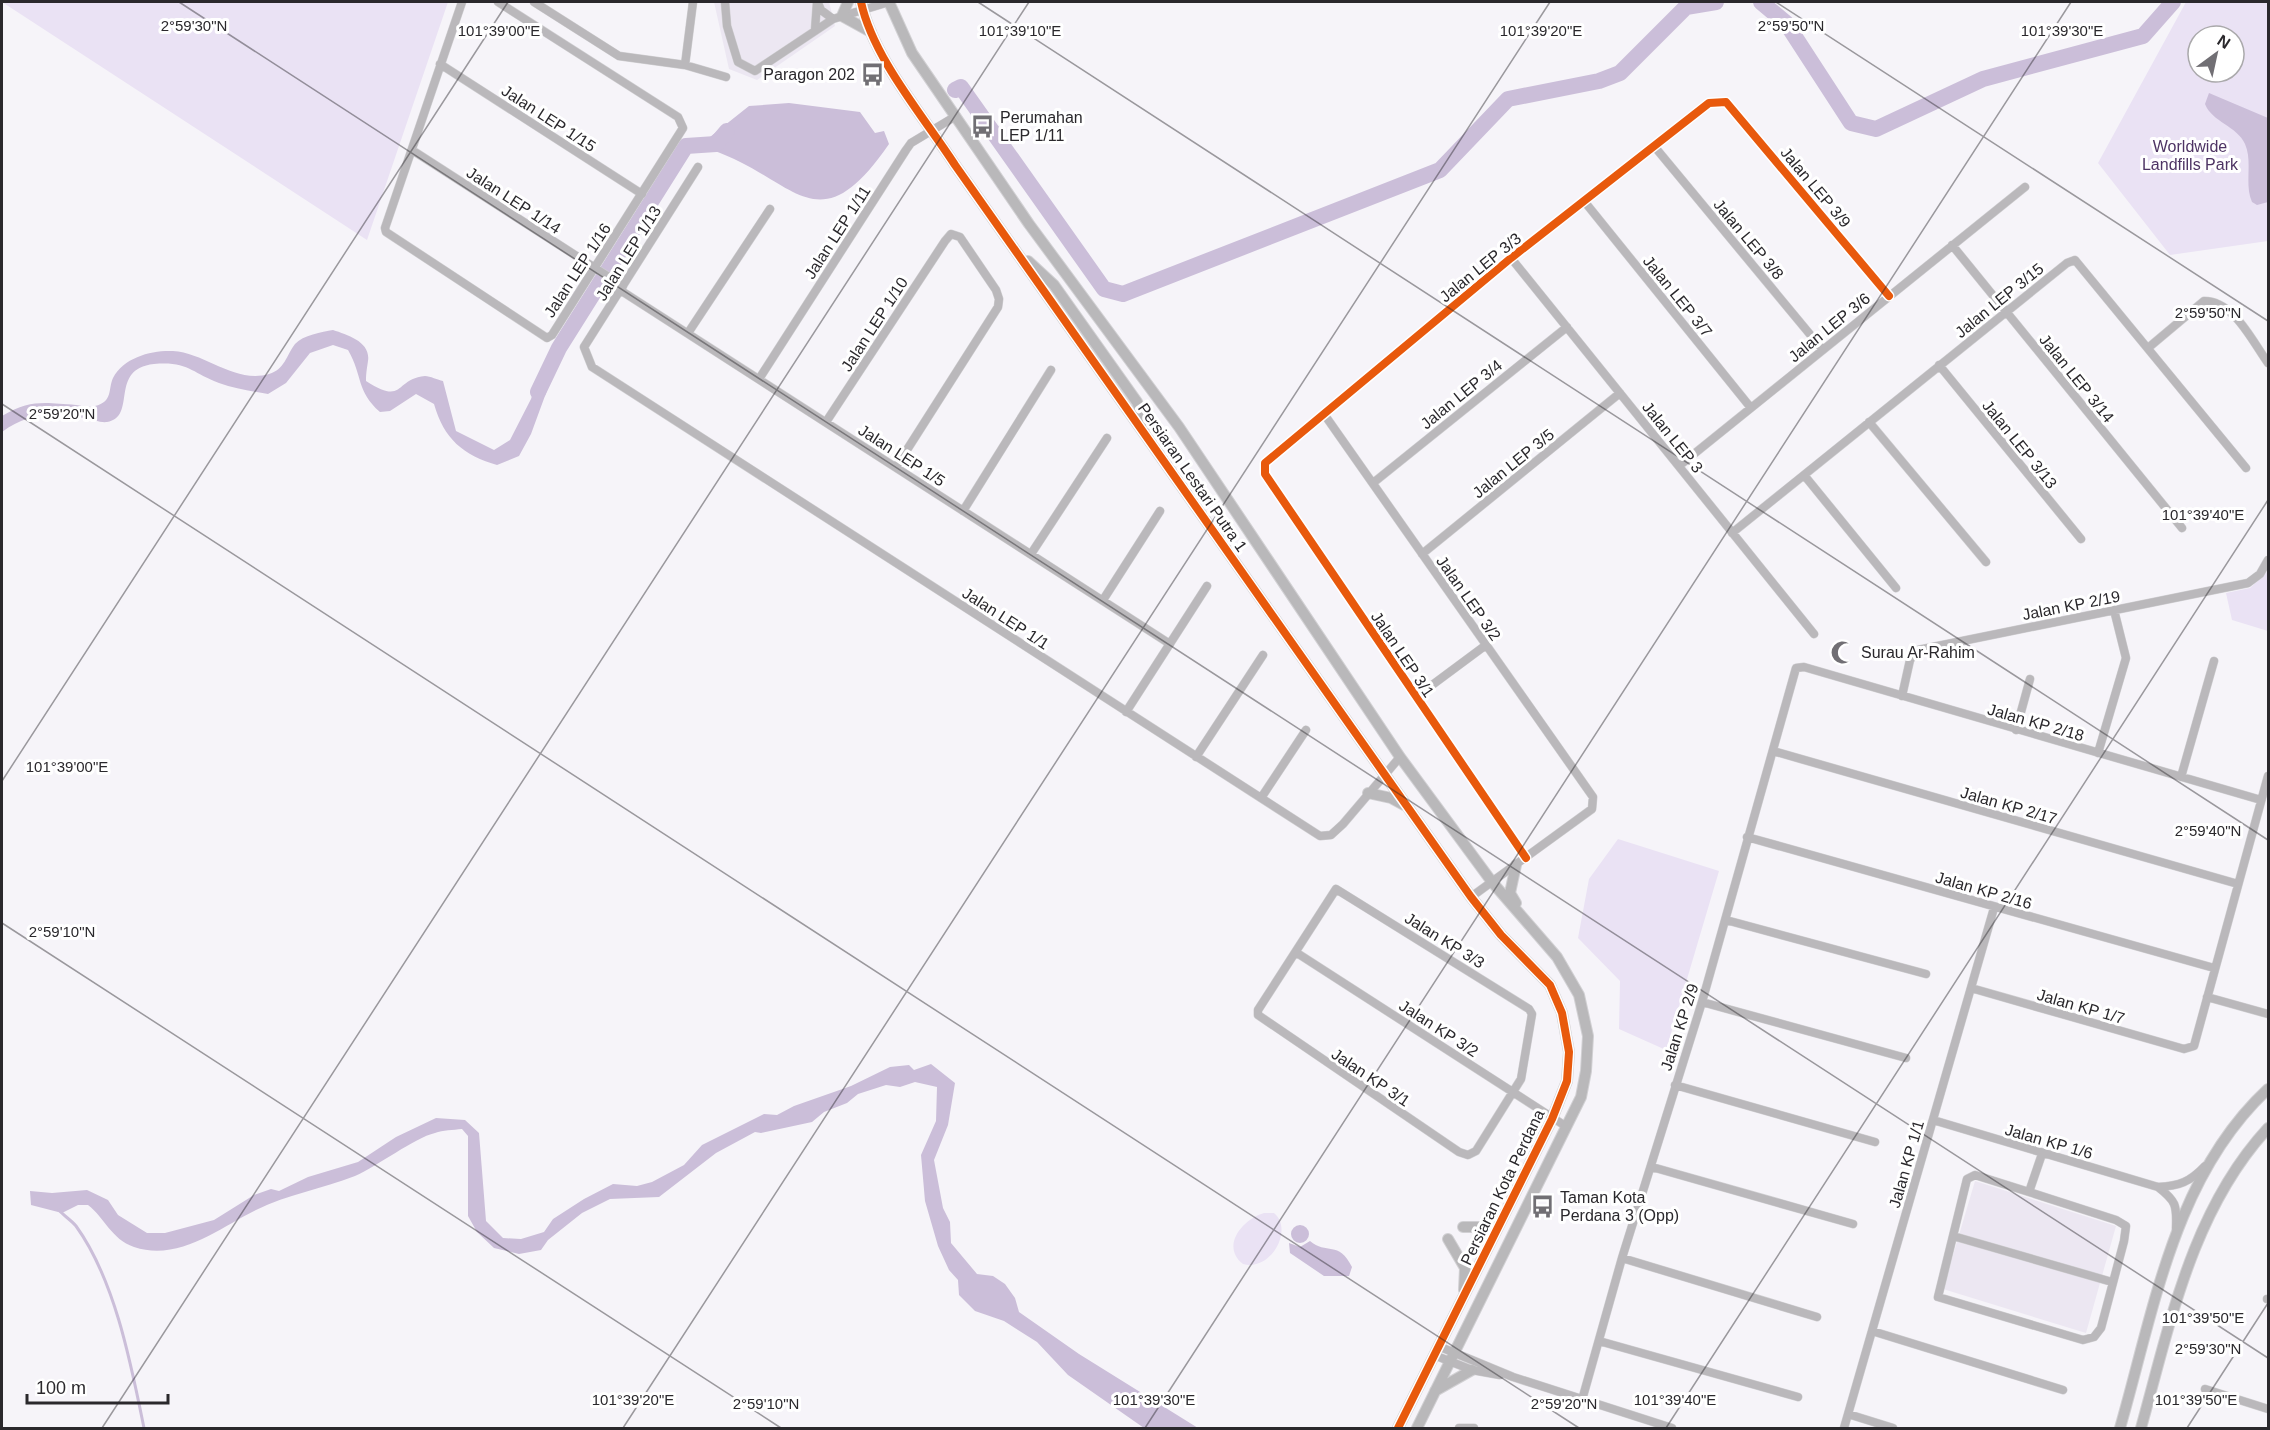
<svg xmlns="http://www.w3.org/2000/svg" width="2270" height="1430" viewBox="0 0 2270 1430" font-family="Helvetica,sans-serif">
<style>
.built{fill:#ece7f2}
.green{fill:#eae2f4;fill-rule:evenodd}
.water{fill:#cbbed9}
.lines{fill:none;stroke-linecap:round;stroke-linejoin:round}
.stream{stroke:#cbbed9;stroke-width:3}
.river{stroke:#cbbed9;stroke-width:16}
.street-casing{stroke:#d1d0d3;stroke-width:9}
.secondary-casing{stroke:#d1d0d3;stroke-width:12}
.street{stroke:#bab8bb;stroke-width:8}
.secondary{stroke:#b9b8ba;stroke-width:10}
.cycleway-casing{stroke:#fff;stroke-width:11}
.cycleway{stroke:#e8590c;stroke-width:8}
.ticks{fill:none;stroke:#2a282c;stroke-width:1.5;stroke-opacity:0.45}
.labels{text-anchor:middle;stroke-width:6;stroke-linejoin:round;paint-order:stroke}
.poi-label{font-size:16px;fill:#2a282c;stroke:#fff;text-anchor:start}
.street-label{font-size:16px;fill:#2a282c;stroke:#fff}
.park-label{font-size:16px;fill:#4e3464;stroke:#fff}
.ticks-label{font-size:15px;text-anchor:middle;fill:#2a282c;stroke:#fff;stroke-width:6;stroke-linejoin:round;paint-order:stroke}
</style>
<rect width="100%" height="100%" fill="#f6f4f9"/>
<path class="built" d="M714,2H829L835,26L757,80L729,69Z
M1975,1181L2116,1226L2086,1333L1943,1289Z"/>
<path class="green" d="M2,2H448L367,240Z
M2186,2H2268V241L2170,255L2098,163ZM2198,36H2234V72H2198Z
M2268,571V631L2232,620L2226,593L2250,588Z
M1618,839L1719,871L1666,1050L1619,1029L1620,981L1578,938L1589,879Z
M1264,1213H1274C1294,1229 1271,1272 1243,1264C1220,1246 1243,1219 1264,1213Z"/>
<path class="water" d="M2209,93L2268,118V202L2257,205L2252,202C2244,184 2253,162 2245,144C2237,126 2212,122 2205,104Z
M789,103L860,112L875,133L884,131L889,144C817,249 795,178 712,150L710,137L749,106Z
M333,330C348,335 371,342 368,361C367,368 366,373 366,381C405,406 394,379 425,376C430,376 438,380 443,381L456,431L494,450L510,440L531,399L541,368L553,374L531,434L519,456L497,465C463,455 444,439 434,404L416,394L390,411L380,412C356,391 363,376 348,350L333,345L310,353L286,383L268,394C252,391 235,389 219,383C192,373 188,361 154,364C108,369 138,417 107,422C101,423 91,419 85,418C52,413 29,412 2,432V416C31,399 45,403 76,405C82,406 90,408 95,406C113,402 108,389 113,378C124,357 152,350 173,351C206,353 235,384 269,374C285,369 286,356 295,344C303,335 322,332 333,330Z
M931,1064L955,1083L948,1125L934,1160L943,1208L950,1222L951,1243L977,1274L993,1276L1005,1284L1015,1298L1019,1312L1079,1354L1198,1428H1144L1068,1375L1037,1342L1004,1321L975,1311L959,1295L958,1280L949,1270L938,1246L925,1201L921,1155L936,1121L937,1087L915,1082L900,1087L886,1085L858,1094L847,1103L824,1112L812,1122L761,1133L755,1132L716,1153L659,1197L610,1199L582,1213L548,1240L541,1250L519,1254L494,1248L477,1232L468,1216V1136L462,1129C453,1130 443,1130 435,1133C414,1138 378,1166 355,1176C322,1189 288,1194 256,1210C219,1228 179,1262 134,1247C111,1239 105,1218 88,1205H78L62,1213L31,1205L30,1191L52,1193L87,1190L108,1200L118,1215L147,1233H165L214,1220L254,1195L271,1189L279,1191L308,1177L358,1162L396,1137L436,1118L465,1120L479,1133L486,1221L503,1238L521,1239L544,1232L553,1219L584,1199L613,1184L637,1186L652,1182L684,1165L702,1145L764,1114L777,1115L794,1106L851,1086L890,1067L909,1065L914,1070Z
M1291 1234a9 9 0 1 1 18 0a9 9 0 1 1-18 0Z
M1310,1241C1326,1255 1339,1240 1352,1267L1349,1276H1324L1290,1253L1289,1243L1300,1247Z"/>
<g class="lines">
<path class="stream" d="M59,1210C64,1216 71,1220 76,1226C115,1280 131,1364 144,1428"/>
<path class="river" d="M1761,2L1786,23L1851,123L1876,129L1983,79L2143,36L2173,2
M955,90L961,87L1104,289L1123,294L1440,170L1508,99L1599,81L1620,73L1686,7L1716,2
M538,392L559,348L686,146L716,144L727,131"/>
<defs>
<path id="street" d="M462,2L385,228L386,232L547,338L552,335L683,128L678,117L498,2
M534,2L619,56L685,65L726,77
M725,2L727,26L738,62L755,71L833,19L889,2
M818,3L821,10L833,19
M815,30L817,2
M440,64L642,194
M685,65L693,2
M1654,146L1823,350
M412,150L623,286
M698,167L584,347L592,367L1320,836L1331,835L1343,824L1400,757
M1584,201L1751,408
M1952,245L2182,528
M1511,258L1814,634
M620,290L1170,644
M688,333L770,209
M2148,348L2204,301C2234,301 2252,341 2268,363
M1939,365L2081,539
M759,379L906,150L911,143L956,116
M1324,414L1593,797L1592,809L1471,897
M826,422L945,241L951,234L960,237L996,290L999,299L998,307L896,467
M1869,422L1986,562
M1679,466L2025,187
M1804,475L1896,588
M1373,483L1567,327
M963,511L1051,370
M1732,533L2067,263L2075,260L2246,468
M1031,554L1107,438
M1422,554L1620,393
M1103,600L1160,511
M1902,696L1910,660L1918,650L2248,583L2260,574L2268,560
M1416,697L1486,645
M1126,712L1207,586
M2016,730L2030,679
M1773,751L2238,884
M2098,753L2126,658L2114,610
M1196,757L1263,655
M2181,777L2214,661
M1261,798L1306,730
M1747,837L2214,968
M1526,858L1265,474V463L1511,258L1709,103L1726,102L1889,296
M1336,889L1529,1009L1532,1014L1521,1079L1476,1151L1468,1155L1459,1152L1258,1015V1010Z
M1726,920L1926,974
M1297,953L1567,1127
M1971,988L2184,1049L2194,1046L2268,776
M2207,997L2268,1014
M1702,1002L1906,1058
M1675,1085L1875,1142
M1933,1120L2158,1187C2179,1186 2190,1182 2205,1166
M1652,1167L1853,1224
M2158,1187C2176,1201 2177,1205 2176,1228
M2029,1192L2116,1220L2126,1226L2124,1241L2101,1328L2094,1337L2083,1340L1938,1297L1967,1179L1975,1175L2029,1192L2042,1154
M1953,1236L2112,1282
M1622,1258L1817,1317
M2267,1299H2268
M1872,1331L2063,1390
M1599,1341L1798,1397
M1438,1346L1513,1377L1672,1428
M1434,1355L1472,1370L1500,1375
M2205,1389L2268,1409
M1582,1400L1622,1258L1702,1002L1796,668L1804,667L2261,800
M1848,1414L1893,1428
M1459,1428H1474
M1844,1428L1994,908"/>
<path id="secondary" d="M848,2L842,16L871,32
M861,2C873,58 924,117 955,165L1471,897L1501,935L1550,985L1562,1013L1569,1052L1567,1081L1552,1119L1398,1428
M889,2L912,53L1029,224L1179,427L1400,757L1492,882L1557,957L1579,995L1588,1036L1586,1071L1581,1097L1417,1428
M1028,261L1054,285L1137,402L1146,425
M1368,793L1391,798L1404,805
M1516,865L1510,893L1516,903
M1463,1227H1481L1503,1217
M1448,1239L1465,1268L1464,1290
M1435,1391L1472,1370
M2120,1428C2154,1310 2174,1176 2268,1089
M2141,1428C2170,1324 2192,1210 2268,1128"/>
</defs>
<use href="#street" class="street-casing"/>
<use href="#secondary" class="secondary-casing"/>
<use href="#street" class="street"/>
<use href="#secondary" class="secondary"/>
<defs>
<path id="cycleway" d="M861,2C873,58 924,117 955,165L1471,897L1501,935L1550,985L1562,1013L1569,1052L1567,1081L1552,1119L1398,1428
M1526,858L1265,474V463L1511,258L1709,103L1726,102L1889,296"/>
</defs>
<use href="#cycleway" class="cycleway-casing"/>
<use href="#cycleway" class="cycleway"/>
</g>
<path class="ticks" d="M179,2L2268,1358M978,2L2268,840M1776,2L2268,321M2,404L1579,1428M2,781L508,2M2,923L781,1428M102,1428L1029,2M623,1428L1550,2M1145,1428L2071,2M1666,1428L2268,500M2187,1428L2268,1303"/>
<defs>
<symbol id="bus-bare" viewBox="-9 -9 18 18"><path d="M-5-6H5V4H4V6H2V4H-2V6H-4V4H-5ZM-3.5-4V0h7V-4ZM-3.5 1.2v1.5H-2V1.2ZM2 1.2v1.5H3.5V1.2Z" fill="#716f74" stroke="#fff" stroke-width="2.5" paint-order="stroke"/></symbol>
<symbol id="mosque-bare" viewBox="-9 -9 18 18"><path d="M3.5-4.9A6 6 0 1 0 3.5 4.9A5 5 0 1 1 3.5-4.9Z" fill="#716f74" stroke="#fff" stroke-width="2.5" paint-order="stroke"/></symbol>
</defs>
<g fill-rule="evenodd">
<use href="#bus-bare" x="856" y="58" width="33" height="33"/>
<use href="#bus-bare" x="966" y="110" width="33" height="33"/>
<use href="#mosque-bare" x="1826" y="636" width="33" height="33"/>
<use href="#bus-bare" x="1526" y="1190" width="33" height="33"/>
</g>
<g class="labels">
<g class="poi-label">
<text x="855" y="80" text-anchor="end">Paragon 202</text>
<text x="1000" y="123">Perumahan<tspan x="1000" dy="18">LEP 1/11</tspan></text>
<text x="1861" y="658">Surau Ar-Rahim</text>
<text x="1560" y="1203">Taman Kota<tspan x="1560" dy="18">Perdana 3 (Opp)</tspan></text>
</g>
<g class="street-label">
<text transform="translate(549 118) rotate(33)" y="6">Jalan LEP 1/15</text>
<text transform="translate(1816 187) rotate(50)" y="6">Jalan LEP 3/9</text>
<text transform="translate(514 200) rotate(33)" y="6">Jalan LEP 1/14</text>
<text transform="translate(837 232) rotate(-57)" y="6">Jalan LEP 1/11</text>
<text transform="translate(1749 239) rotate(50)" y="6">Jalan LEP 3/8</text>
<text transform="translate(628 253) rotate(-58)" y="6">Jalan LEP 1/13</text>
<text transform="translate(1480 267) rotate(-39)" y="6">Jalan LEP 3/3</text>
<text transform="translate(577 270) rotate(-57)" y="6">Jalan LEP 1/16</text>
<text transform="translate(1678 296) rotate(51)" y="6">Jalan LEP 3/7</text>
<text transform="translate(1999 300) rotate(-39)" y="6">Jalan LEP 3/15</text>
<text transform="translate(874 324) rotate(-57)" y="6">Jalan LEP 1/10</text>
<text transform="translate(1829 327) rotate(-39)" y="6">Jalan LEP 3/6</text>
<text transform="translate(2077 378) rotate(51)" y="6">Jalan LEP 3/14</text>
<text transform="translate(1461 394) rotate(-39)" y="6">Jalan LEP 3/4</text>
<text transform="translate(1673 437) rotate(51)" y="6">Jalan LEP 3</text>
<text transform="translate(2020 444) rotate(51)" y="6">Jalan LEP 3/13</text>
<text transform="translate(902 455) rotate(33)" y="6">Jalan LEP 1/5</text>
<text transform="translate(1513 463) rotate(-39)" y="6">Jalan LEP 3/5</text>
<text transform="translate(1193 477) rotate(55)" y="6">Persiaran Lestari Putra 1</text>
<text transform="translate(1469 598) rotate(55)" y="6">Jalan LEP 3/2</text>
<text transform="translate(2071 605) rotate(-11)" y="6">Jalan KP 2/19</text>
<text transform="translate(1006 618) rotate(33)" y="6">Jalan LEP 1/1</text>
<text transform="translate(1403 654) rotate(56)" y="6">Jalan LEP 3/1</text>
<text transform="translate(2036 722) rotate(16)" y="6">Jalan KP 2/18</text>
<text transform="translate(2009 805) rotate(16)" y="6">Jalan KP 2/17</text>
<text transform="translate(1984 890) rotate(16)" y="6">Jalan KP 2/16</text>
<text transform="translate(1445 940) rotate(32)" y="6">Jalan KP 3/3</text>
<text transform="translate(2081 1006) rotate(16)" y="6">Jalan KP 1/7</text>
<text transform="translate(1679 1027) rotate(-72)" y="6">Jalan KP 2/9</text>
<text transform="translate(1439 1028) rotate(33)" y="6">Jalan KP 3/2</text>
<text transform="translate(1371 1077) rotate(34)" y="6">Jalan KP 3/1</text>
<text transform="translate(2049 1141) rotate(16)" y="6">Jalan KP 1/6</text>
<text transform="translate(1906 1164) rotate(-74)" y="6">Jalan KP 1/1</text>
<text transform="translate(1502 1187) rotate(-64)" y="6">Persiaran Kota Perdana</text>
</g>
<g class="park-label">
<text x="2190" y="152">Worldwide<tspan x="2190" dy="18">Landfills Park</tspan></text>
</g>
</g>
<g class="ticks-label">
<text x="194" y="31">2°59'30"N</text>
<text x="1791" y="31">2°59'50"N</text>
<text x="1020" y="36">101°39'10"E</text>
<text x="1541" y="36">101°39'20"E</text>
<text x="499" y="36">101°39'00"E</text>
<text x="2062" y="36">101°39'30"E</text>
<text x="2208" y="318">2°59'50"N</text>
<text x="62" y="419">2°59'20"N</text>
<text x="2203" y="520">101°39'40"E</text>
<text x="67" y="772">101°39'00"E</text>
<text x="2208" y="836">2°59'40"N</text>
<text x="62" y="937">2°59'10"N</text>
<text x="2203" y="1323">101°39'50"E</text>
<text x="2208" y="1354">2°59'30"N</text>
<text x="633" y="1405">101°39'20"E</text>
<text x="1154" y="1405">101°39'30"E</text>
<text x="1675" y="1405">101°39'40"E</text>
<text x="2196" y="1405">101°39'50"E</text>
<text x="766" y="1409">2°59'10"N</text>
<text x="1564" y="1409">2°59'20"N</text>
</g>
<rect width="2270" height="1430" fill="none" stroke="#2a282c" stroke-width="6"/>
<g transform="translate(2216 54) rotate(33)"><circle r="28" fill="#ffffff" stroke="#aaa9ab" stroke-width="1.5"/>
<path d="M0-4.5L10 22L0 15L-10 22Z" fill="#716f74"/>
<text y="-9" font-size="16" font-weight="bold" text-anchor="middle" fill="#2a282c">N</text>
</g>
<path d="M27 1394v9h141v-9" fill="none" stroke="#2a282c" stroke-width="3"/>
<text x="36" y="1394" font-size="18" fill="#2a282c" stroke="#ffffff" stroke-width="4.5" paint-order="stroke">100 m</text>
</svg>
